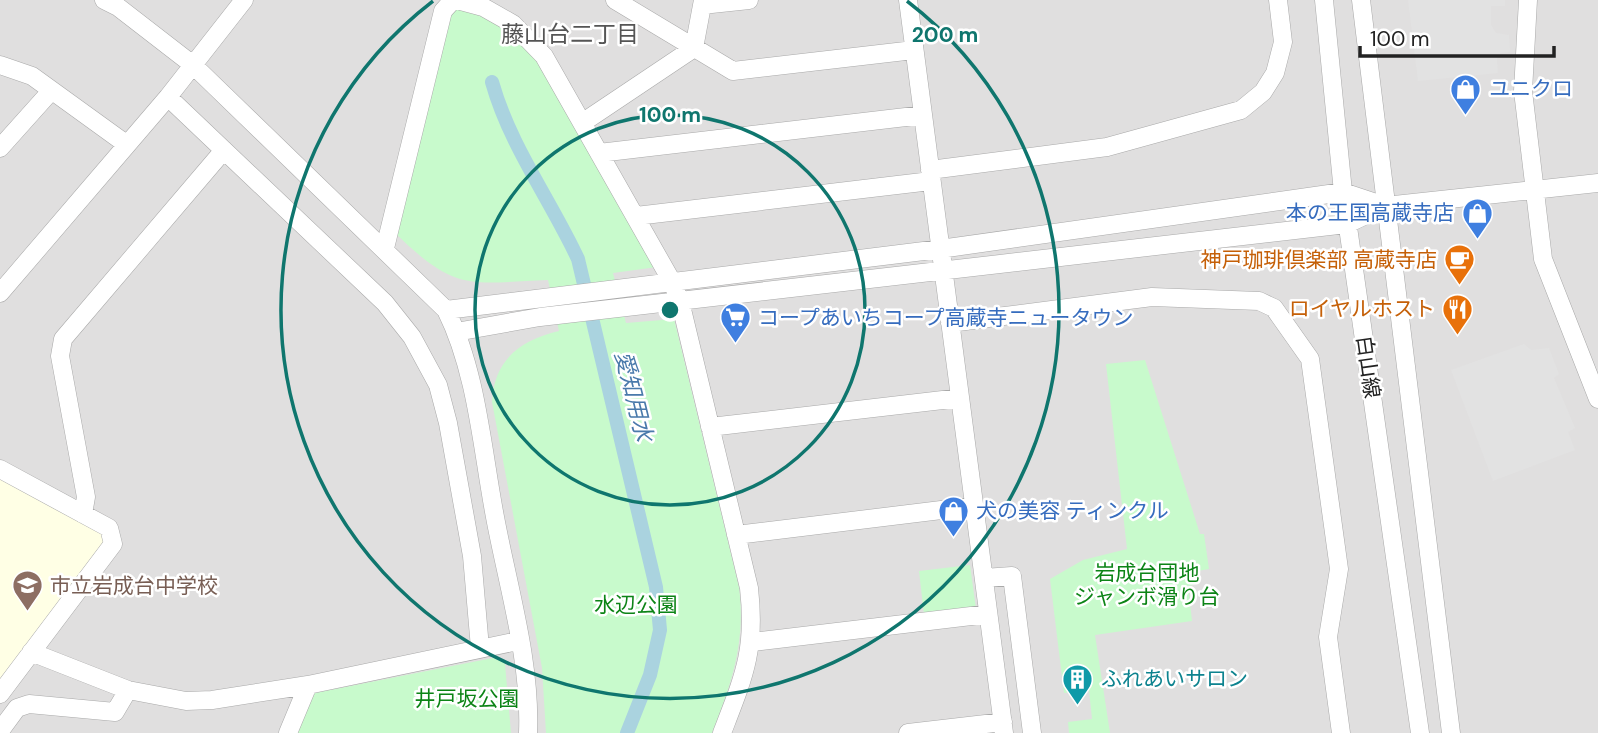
<svg xmlns="http://www.w3.org/2000/svg" width="1598" height="733" viewBox="0 0 1598 733" font-family="'DM Sans','Noto Sans JP',sans-serif">
<style>
.residential{fill:#e0dfdf}
.education{fill:#ffffe5}
.park{fill:#c8facc}
.parking{fill:#e2e2e2}
.lines{fill:none;stroke-linecap:round;stroke-linejoin:round}
.canal{stroke:#aad3df;stroke-width:14}
.minor-casing{stroke:#a9a9a9;stroke-width:19}
.minor{stroke:#fff;stroke-width:18}
.ring{fill:none;stroke:#0f766e;stroke-width:3.5}
.labels{text-anchor:middle;stroke-width:5;stroke-linejoin:round;paint-order:stroke}
.shop-label{font-size:21px;fill:#366cbe;stroke:#fff;text-anchor:start}
.food-label{font-size:21px;fill:#c56008;stroke:#fff;text-anchor:end}
.street-label{font-size:21px;fill:#222;stroke:#fff}
.park-label{font-size:21px;fill:#0c8416;stroke:#fff}
.education-label{font-size:21px;fill:#785e54;stroke:#fff;text-anchor:start}
.culture-label{font-size:21px;fill:#0d838f;stroke:#fff;text-anchor:start}
.neighbourhood-label{font-size:23px;fill:#555;stroke:#fff}
.water-label{font-size:23px;font-style:italic;fill:#4a7aab;stroke:#fff}
.centre{fill:#0f766e;stroke:#fff;stroke-width:3.5}
.ring-label{font-size:21px;text-anchor:middle;font-weight:bold;fill:#0f766e;stroke:#fff;stroke-width:5;stroke-linejoin:round;paint-order:stroke}
</style>
<rect width="100%" height="100%" fill="#f2efe9"/>
<path class="residential" d="M0,0H1598V733H0Z"/>
<path class="education" d="M0,476L105,532L106,542L0,684Z"/>
<path class="park" d="M456,6L495,20L533,53L657,267L613,273L626,323L674,319L739,587C746,641 732,683 712,733H546L542,668L492,402C494,360 520,340 559,331L548,280C468,283 457,293 395,233L447,13Z
M1145,360L1200,534H1204L1209,569L1192,572L1193,585L1188,586L1192,621L1095,635L1110,733H1069L1068,722L1092,719L1089,690L1064,693L1050,579L1083,560L1127,549L1106,364Z
M970,565L976,609L924,615L919,571Z
M498,657L505,664L511,733H296L315,693Z"/>
<path class="parking" d="M1408,0H1505V6H1491V25L1496,33L1509,35L1510,52L1501,53L1497,58L1498,73L1418,81Z
M1524,344L1531,350L1549,348L1559,374L1554,378L1575,428L1568,432L1575,450L1493,481L1451,370Z"/>
<g class="lines">
<path class="canal" d="M492,82C510,146 550,199 578,259L656,587L660,630L650,675L627,733"/>
<defs>
<path id="minor" d="M104,0L118,7L193,65L446,310C477,372 482,449 495,517C508,587 531,661 528,733
M457,0L483,7L513,24L544,56L671,280L680,301L749,588C756,650 744,676 722,733
M615,0L733,71L914,50
M908,0L1004,733
M1324,0L1343,192L1420,733
M1361,0L1451,733
M1528,0L1523,91L1543,259L1598,399
M702,5L749,0
M0,65L32,76L126,144
M168,97L385,303L412,337L438,385L448,423L472,556L480,648
M582,123L694,48L703,0
M0,148L51,91
M599,153L923,115
M930,170L1107,147L1241,110L1263,92L1275,73L1283,42L1278,0
M636,216L931,181
M385,248L443,11L453,0
M0,293L168,97L244,0
M446,310L940,249L1343,192L1385,206
M950,323L1152,297L1259,301L1274,308L1310,359L1339,569L1328,637L1341,733
M456,332L540,317L1347,224L1385,206L1598,183
M710,427L960,398
M0,469L109,528L113,544L0,694
M83,514L86,497L60,356L63,339L224,150
M736,535L974,506
M984,578L1012,576L1032,733
M752,642L988,614
M31,652L128,690L186,701L212,700L308,685L518,641
M0,731L17,708L29,704L115,712L128,690
M288,733L308,685
M908,733L1003,722"/>
</defs>
<use href="#minor" class="minor-casing"/>
<use href="#minor" class="minor"/>
</g>
<g class="ring">
<circle cx="670" cy="310" r="195"/>
<path d="M907 1A389 389 0 1 1 433 1"/>
</g>
<defs>
<symbol id="shop-pin" viewBox="-11 -11 22 30"><path d="M0 17L-7.5 6A9.5 9.5 0 1 1 7.5 6Z" fill="#3f7fe0" stroke="#fff"/><path d="M-5-2.5h2.3a2.7 3.5 0 0 1 5.4 0H5L5.5 6h-11ZM-1.5-2.5h3a1.5 2.3 0 0 0-3 0Z" fill="#fff"/></symbol>
<symbol id="cafe-pin" viewBox="-11 -11 22 30"><path d="M0 17L-7.5 6A9.5 9.5 0 1 1 7.5 6Z" fill="#e8710a" stroke="#fff"/><path d="M-5.5-4.5H6V0H3Q3 3.5 0 3.5H-2.5Q-5.5 3.5-5.5 0ZM3-3.2v2h1.7v-2ZM-6 4.5H4V6H-6Z" fill="#fff"/></symbol>
<symbol id="restaurant-pin" viewBox="-11 -11 22 30"><path d="M0 17L-7.5 6A9.5 9.5 0 1 1 7.5 6Z" fill="#e8710a" stroke="#fff"/><path d="M-5-6h1v4h1v-4h1v4h1v-4h1v5L-1.5 .5V6h-2V.5L-5-1ZM5-6V6H3V1.5H1.5Q1.5-4 5-6Z" fill="#fff"/></symbol>
<symbol id="supermarket-pin" viewBox="-11 -11 22 30"><path d="M0 17L-7.5 6A9.5 9.5 0 1 1 7.5 6Z" fill="#3f7fe0" stroke="#fff"/><path d="M-6-5.5h2.5l.6 2H6L4.5 2H-2.5L-4.4-4H-6ZM-1.5 3.2a1.3 1.3 0 1 0 .1 0ZM3 3.2a1.3 1.3 0 1 0 .1 0Z" fill="#fff"/></symbol>
<symbol id="school-pin" viewBox="-11 -11 22 30"><path d="M0 17L-7.5 6A9.5 9.5 0 1 1 7.5 6Z" fill="#8d6e63" stroke="#fff"/><path d="M0-5L7-2L0 1L-7-2ZM-4 1L0 2.5L4 1V4Q0 6-4 4Z" fill="#fff"/></symbol>
<symbol id="building-pin" viewBox="-11 -11 22 30"><path d="M0 17L-7.5 6A9.5 9.5 0 1 1 7.5 6Z" fill="#0f9aa8" stroke="#fff"/><path d="M-4-6H4V6H1V3H-1V6H-4ZM-2.5-4.3h1.7v1.8h-1.7ZM.8-4.3h1.7v1.8H.8ZM-2.5-1h1.7V.8h-1.7ZM.8-1h1.7V.8H.8Z" fill="#fff"/></symbol>
</defs>
<g fill-rule="evenodd">
<use href="#shop-pin" x="1448" y="72" width="35" height="47"/>
<use href="#shop-pin" x="1460" y="196" width="35" height="47"/>
<use href="#cafe-pin" x="1442" y="242" width="35" height="47"/>
<use href="#restaurant-pin" x="1440" y="292" width="35" height="47"/>
<use href="#supermarket-pin" x="718" y="300" width="35" height="47"/>
<use href="#shop-pin" x="936" y="494" width="35" height="47"/>
<use href="#school-pin" x="10" y="568" width="35" height="47"/>
<use href="#building-pin" x="1060" y="662" width="35" height="47"/>
</g>
<g class="labels">
<g class="shop-label">
<text x="1489" y="96">ユニクロ</text>
<text x="1454" y="220" text-anchor="end">本の王国高蔵寺店</text>
<text x="758" y="325">コープあいちコープ高蔵寺ニュータウン</text>
<text x="976" y="518">犬の美容 ティンクル</text>
</g>
<g class="food-label">
<text x="1437" y="267">神戸珈琲倶楽部 高蔵寺店</text>
<text x="1435" y="316">ロイヤルホスト</text>
</g>
<g class="street-label">
<text transform="translate(1368 367) rotate(82)" y="7">白山線</text>
</g>
<g class="park-label">
<text x="1147" y="580">岩成台団地<tspan x="1147" dy="24">ジャンボ滑り台</tspan></text>
<text x="636" y="612">水辺公園</text>
<text x="467" y="706">井戸坂公園</text>
</g>
<g class="education-label">
<text x="50" y="593">市立岩成台中学校</text>
</g>
<g class="culture-label">
<text x="1101" y="686">ふれあいサロン</text>
</g>
<g class="neighbourhood-label">
<text x="570" y="42">藤山台二丁目</text>
</g>
<g class="water-label">
<text transform="translate(634 396) rotate(76)" y="8">愛知用水</text>
</g>
</g>
<circle cx="670" cy="310" r="10" class="centre"/>
<g class="ring-label">
<text x="945" y="42">200 m</text>
<text x="670" y="122">100 m</text>
</g>
<path d="M1360 46v10h194v-10" fill="none" stroke="#222222" stroke-width="3.5"/>
<text x="1370" y="46" font-size="21" fill="#222222" stroke="#ffffff" stroke-width="5" paint-order="stroke">100 m</text>
</svg>
